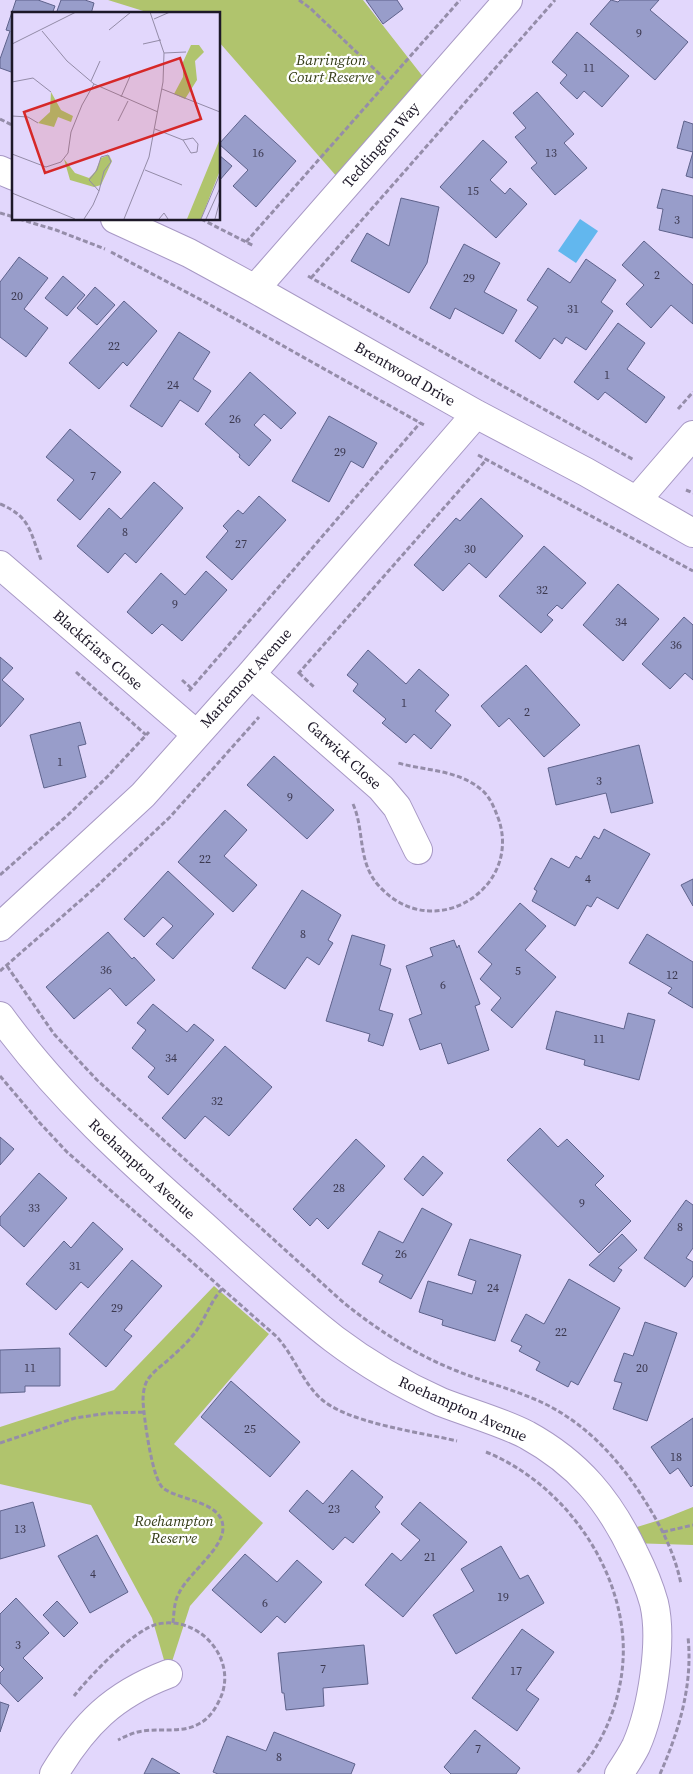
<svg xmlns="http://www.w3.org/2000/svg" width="693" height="1774" viewBox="0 0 693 1774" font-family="'Source Serif 4',serif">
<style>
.green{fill:#b0c46d}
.water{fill:#62b7ee}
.building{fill:#989dca;stroke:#5e628b}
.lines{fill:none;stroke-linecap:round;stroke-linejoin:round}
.minor-casing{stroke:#a798c4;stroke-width:30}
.path{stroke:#958da9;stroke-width:3;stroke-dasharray:5 2.5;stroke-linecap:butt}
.minor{stroke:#fff;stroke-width:28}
.labels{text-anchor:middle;stroke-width:4.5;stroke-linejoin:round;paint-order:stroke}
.number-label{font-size:12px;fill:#3c3950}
.park-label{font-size:15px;font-style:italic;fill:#343c17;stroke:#fff}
.street-label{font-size:15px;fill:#1d1828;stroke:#fff}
.inset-road{fill:none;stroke:#938ba7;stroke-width:1}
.view{fill:#d62828;fill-opacity:0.15;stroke:#d62828;stroke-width:2.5}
.inset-edge{fill:none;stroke:#1d1828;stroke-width:2.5}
</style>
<rect width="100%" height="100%" fill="#e2d7fc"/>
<path class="green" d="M108,0H363L431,87L345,186L219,42V14H153Z
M214,1286L269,1334L174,1444L263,1523L190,1606L168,1674L152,1618L91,1505L0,1484V1427L114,1390Z
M693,1507V1545L630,1543L624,1531L663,1519Z"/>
<path class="water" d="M580,219L598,231L576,263L558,251Z"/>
<path class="building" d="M16,0H38L55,6L52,14H14V73L0,68V59L10,31L6,30Z
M61,0H85L94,3L91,14H66L57,11Z
M366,0H397L403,9L383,24Z
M611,0L618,2L620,0H659L650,10L688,42L655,80L590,24Z
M577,32L629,76L602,107L584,91L577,99L560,83L567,75L552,62Z
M537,92L574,134L564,143L587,168L555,195L531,168L537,163L515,137L526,128L513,113Z
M245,115L296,161L256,207L233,186L248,170L219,144Z
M684,121L693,124V178L686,176L693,152L677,148Z
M483,140L507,162L490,180L505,194L510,188L527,204L496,238L440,187Z
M219,155L232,166L219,181Z
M662,189L693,196V238L659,230L663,209L657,208Z
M401,198L439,207L427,263L409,293L351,261L367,233L389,246Z
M644,241L693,285V324L671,305L651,328L626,304L644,285L622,265Z
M464,244L500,263L484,292L517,310L503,334L455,308L450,319L430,308Z
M19,257L48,278L24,309L48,328L26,357L0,337V282Z
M586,259L616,280L601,302L613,311L586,350L566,337L562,344L554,338L540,359L515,341L538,307L527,300L548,268L570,283Z
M63,276L85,295L67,316L45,298Z
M95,287L115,305L97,325L77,308Z
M124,301L157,331L127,366L123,362L99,389L69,363Z
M618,323L645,343L627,369L665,397L646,423L605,392L598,400L574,382Z
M179,332L210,352L193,379L211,391L198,412L180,400L162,427L130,406Z
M250,372L296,413L281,429L264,414L254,425L271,440L249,466L239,457L240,455L205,424Z
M329,416L377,443L363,468L351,461L329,502L292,481Z
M70,429L121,472L80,520L57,500L74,480L46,457Z
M154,482L183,508L136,563L125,553L108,573L77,546L109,508L121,519Z
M259,496L286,520L232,580L206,557L228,531L223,526L238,510L243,514Z
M481,498L523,536L486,578L469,563L443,591L414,565L456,518L460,521Z
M544,546L586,583L562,609L557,605L547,615L553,620L541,633L499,596Z
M206,571L227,590L182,641L162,624L152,634L127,612L161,573L185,595Z
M618,584L659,619L623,661L583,625Z
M684,617L693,625V680L685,673L670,689L642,664Z
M368,650L406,684L419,669L449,695L435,711L451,725L431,749L414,734L406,743L382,723L386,719L353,691L358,684L347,675Z
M0,657L13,668L2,680L24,699L0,727Z
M526,665L580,725L544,757L509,718L499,727L481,706Z
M80,722L86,744L78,746L86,777L44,788L30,735Z
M639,745L653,803L611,813L606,793L556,805L548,768Z
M274,756L334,810L307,839L247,785Z
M225,810L247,830L224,856L257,885L233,912L178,862Z
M604,829L650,854L618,909L597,897L591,907L587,905L575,926L532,901L537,891L534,889L551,858L569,868L576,856L581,859L594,836L599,839Z
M168,871L214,914L173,959L156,944L173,926L163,917L144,937L124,919Z
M693,879V906L681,885Z
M302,890L341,915L328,940L333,943L319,965L307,957L285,989L252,968Z
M520,903L546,926L525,950L556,977L512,1028L491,1010L501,998L480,979L492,964L478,952Z
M108,932L132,959L134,957L155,980L126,1006L110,988L74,1019L46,987Z
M647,934L693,962V1008L668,993L672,988L629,963Z
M352,935L385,945L380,965L391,969L379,1010L393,1014L383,1046L368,1041L370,1034L326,1021Z
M454,940L457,948L459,945L480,1004L475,1006L489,1050L448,1064L441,1043L420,1050L409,1019L422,1014L406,966L433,956L430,948Z
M153,1004L187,1032L194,1024L214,1040L168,1095L148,1077L155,1068L132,1048L146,1030L137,1023Z
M556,1011L624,1029L628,1013L655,1020L639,1080L584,1065L585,1060L546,1049Z
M225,1046L272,1087L229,1136L205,1116L185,1139L162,1118Z
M540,1128L558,1147L567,1139L604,1176L595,1185L631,1221L599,1253L507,1160Z
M0,1137L14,1149L0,1165Z
M356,1139L385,1166L328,1229L317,1218L310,1226L293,1209Z
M423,1156L443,1173L423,1196L404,1179Z
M39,1173L67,1198L24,1247L0,1225V1217Z
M686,1200L693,1205V1248L686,1258L693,1262V1276L685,1287L644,1258Z
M422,1208L452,1224L411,1299L379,1282L383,1275L362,1264L379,1231L403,1243Z
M93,1222L123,1249L88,1288L81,1282L56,1310L26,1284L64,1241L71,1248Z
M622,1234L637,1250L618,1268L622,1270L614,1282L589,1265Z
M470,1239L521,1255L495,1341L442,1325L443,1320L419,1312L428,1281L472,1294L476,1281L458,1275Z
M132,1260L162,1286L124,1330L132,1336L106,1367L69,1334Z
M569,1279L620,1308L578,1385L571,1381L568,1387L536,1370L540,1362L519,1351L522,1346L511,1341L526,1314L544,1324Z
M645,1322L677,1333L647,1421L613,1409L622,1383L614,1381L624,1353L633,1356Z
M60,1348V1386H25V1392L0,1393V1350Z
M231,1381L300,1442L270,1477L201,1417Z
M693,1418V1485L691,1487L678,1468L670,1474L651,1447Z
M352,1470L383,1497L375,1507L380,1512L353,1543L345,1537L333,1550L289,1511L307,1490L323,1504Z
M33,1502L45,1546L0,1559V1511Z
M420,1502L467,1542L403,1617L365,1585L392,1553L401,1561L420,1540L401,1524Z
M97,1535L128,1592L90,1613L58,1556Z
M501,1546L520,1579L528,1575L544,1603L456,1654L433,1615L474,1591L461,1569Z
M245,1554L277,1582L297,1560L322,1582L285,1623L277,1616L261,1633L212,1590Z
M16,1598L49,1633L23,1658L43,1678L18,1702L0,1683V1673L4,1669L0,1665V1614Z
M57,1601L78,1623L64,1637L43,1615Z
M522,1629L554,1652L526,1690L539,1699L517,1731L472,1698Z
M364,1645L368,1684L323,1688L324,1706L286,1710L284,1693H282L278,1653Z
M0,1702L9,1705L0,1732Z
M475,1730L520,1768L516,1774H451L444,1767Z
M274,1732L355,1764L351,1774H218L213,1772L227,1736L266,1751Z
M152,1758L180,1774H144Z"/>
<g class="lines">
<defs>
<path id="minor" d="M0,170L14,176
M115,219L189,253L255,289L476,414L586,472L693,533
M255,289L508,0
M637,500L693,435
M0,565L196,734
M251,674L381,788L397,807L418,850
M0,927L143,795L251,674L476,414
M0,1016C58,1096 130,1161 203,1225C246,1264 289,1304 334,1339C367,1364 403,1385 441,1402C469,1413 500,1421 527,1435C578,1463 609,1500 634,1553C642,1569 649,1585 654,1603C663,1641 652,1710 636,1746C631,1756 625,1765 619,1774
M54,1774C84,1724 113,1695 168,1674"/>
</defs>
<use href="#minor" class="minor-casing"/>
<path class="path" d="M299,0L310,8L388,82
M0,119L14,126
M0,213L14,217
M19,219L56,230L105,249
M201,219L254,246
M246,242L460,0
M111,252L205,302L424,425
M308,276L634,460
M311,278L555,0
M678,409L693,392
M478,455L693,571
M686,490L693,493
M0,504C32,517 30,534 42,562
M76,672L146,735
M299,673L314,687
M298,674L486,460
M182,680L191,688
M189,691L420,423
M353,804C365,831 357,862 379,886C434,947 526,886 497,815C494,807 490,798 484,792C461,770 427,771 398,763
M0,875L68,815L108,776L149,732
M7,966L54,1034L97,1080L344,1303C379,1331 416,1355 457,1371C484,1382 512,1389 539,1401C585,1422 619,1459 645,1501C661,1526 675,1554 681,1584
M0,971L97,886L170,817L259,717
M0,1076L39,1122L67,1152L277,1337C294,1356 301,1379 319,1397C345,1423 420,1432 457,1441
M0,1443L75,1418L109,1413L145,1412
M486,1452C560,1482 618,1560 623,1640C626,1687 608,1739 576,1774
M663,1532L693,1525
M173,1623C174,1613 174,1602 179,1593C188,1574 223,1549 223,1528C223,1501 180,1501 163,1488C152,1479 144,1418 143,1401C143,1394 144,1385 148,1379C153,1372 161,1366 167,1361C177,1352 186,1344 194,1334C205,1320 210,1302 222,1289
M74,1696C89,1677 134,1629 158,1624C200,1615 240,1661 219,1701C215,1709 210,1717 202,1722C184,1734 164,1728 143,1731C134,1732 126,1736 118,1740
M660,1774C679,1731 693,1685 688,1637"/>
<use href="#minor" class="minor"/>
</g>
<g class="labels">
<g class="number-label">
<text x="639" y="37">9</text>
<text x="589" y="72">11</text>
<text x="258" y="157">16</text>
<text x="551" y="157">13</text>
<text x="473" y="195">15</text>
<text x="677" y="224">3</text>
<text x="657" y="279">2</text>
<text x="469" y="282">29</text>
<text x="17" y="300">20</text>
<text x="573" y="313">31</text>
<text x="114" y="350">22</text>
<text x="607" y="379">1</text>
<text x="173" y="389">24</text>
<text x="235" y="423">26</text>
<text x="340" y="456">29</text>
<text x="93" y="480">7</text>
<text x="125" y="536">8</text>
<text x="241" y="548">27</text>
<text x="470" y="553">30</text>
<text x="542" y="594">32</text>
<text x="175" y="608">9</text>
<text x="621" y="626">34</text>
<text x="676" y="649">36</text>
<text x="404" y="707">1</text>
<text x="527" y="716">2</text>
<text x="60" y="766">1</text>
<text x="599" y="785">3</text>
<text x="290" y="801">9</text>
<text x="205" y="863">22</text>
<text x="588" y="883">4</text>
<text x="303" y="938">8</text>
<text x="106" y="974">36</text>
<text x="518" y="975">5</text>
<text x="672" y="979">12</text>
<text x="443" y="989">6</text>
<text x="599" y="1043">11</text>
<text x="171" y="1062">34</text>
<text x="217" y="1105">32</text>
<text x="339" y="1192">28</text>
<text x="582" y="1207">9</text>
<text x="34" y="1212">33</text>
<text x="680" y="1231">8</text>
<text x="401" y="1258">26</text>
<text x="75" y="1270">31</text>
<text x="493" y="1292">24</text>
<text x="117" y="1312">29</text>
<text x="561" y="1336">22</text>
<text x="30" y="1372">11</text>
<text x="642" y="1372">20</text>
<text x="250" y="1433">25</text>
<text x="676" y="1461">18</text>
<text x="334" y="1513">23</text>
<text x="20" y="1533">13</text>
<text x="430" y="1561">21</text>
<text x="93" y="1578">4</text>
<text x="503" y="1601">19</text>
<text x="265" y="1607">6</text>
<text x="18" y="1649">3</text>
<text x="323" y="1673">7</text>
<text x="516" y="1675">17</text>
<text x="478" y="1753">7</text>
<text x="279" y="1761">8</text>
</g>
<g class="park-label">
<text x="331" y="65">Barrington<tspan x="331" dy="17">Court Reserve</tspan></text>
<text x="174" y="1526">Roehampton<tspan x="174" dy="17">Reserve</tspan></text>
</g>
<g class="street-label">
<text transform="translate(381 145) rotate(-49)" y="5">Teddington Way</text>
<text transform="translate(405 374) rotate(30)" y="5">Brentwood Drive</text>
<text transform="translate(98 650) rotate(41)" y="5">Blackfriars Close</text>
<text transform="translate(246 678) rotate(-48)" y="5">Mariemont Avenue</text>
<text transform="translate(344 755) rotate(42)" y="5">Gatwick Close</text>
<text transform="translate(142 1169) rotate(43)" y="5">Roehampton Avenue</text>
<text transform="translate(463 1409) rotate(24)" y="5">Roehampton Avenue</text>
</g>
</g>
<g transform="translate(12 12)">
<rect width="208" height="208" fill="#e2d7fc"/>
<path d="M179,33H187L192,40L183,49L185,68L173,87L162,82L171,65V50ZM39,80L49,98L61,104L59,110L46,105L42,115L26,111L38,100ZM207,129V161L189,207H175ZM97,143L100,149L89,173L82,175L58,168L52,147L63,161L77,166L83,160L89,146Z" fill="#b0c46d"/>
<path class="inset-road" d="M142,7L158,0M97,18L119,0M30,19L55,49L82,72L146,100M0,32L64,0M131,32L149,28M152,41L174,40M79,69L88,49M0,70L21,66L39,80M150,77L208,100M109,85L119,62M0,104L16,105L26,111M106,109L116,89M143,117L171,128L179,141L185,140L186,132L181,126L171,128M0,142L34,155L49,150L56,141L59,120L70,93L82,72M133,158L170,173M0,181L63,207M72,207L81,193L87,179L92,159L99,150L96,143L89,145L85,158L77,168L87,179M112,207L137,145L151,70L152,41L138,0M147,207L152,201L156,207M189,207L208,162M194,207L208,176M203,207L208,188"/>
<path class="view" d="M168,46L189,107L33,161L12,100Z"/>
<rect width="208" height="208" class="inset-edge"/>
</g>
</svg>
